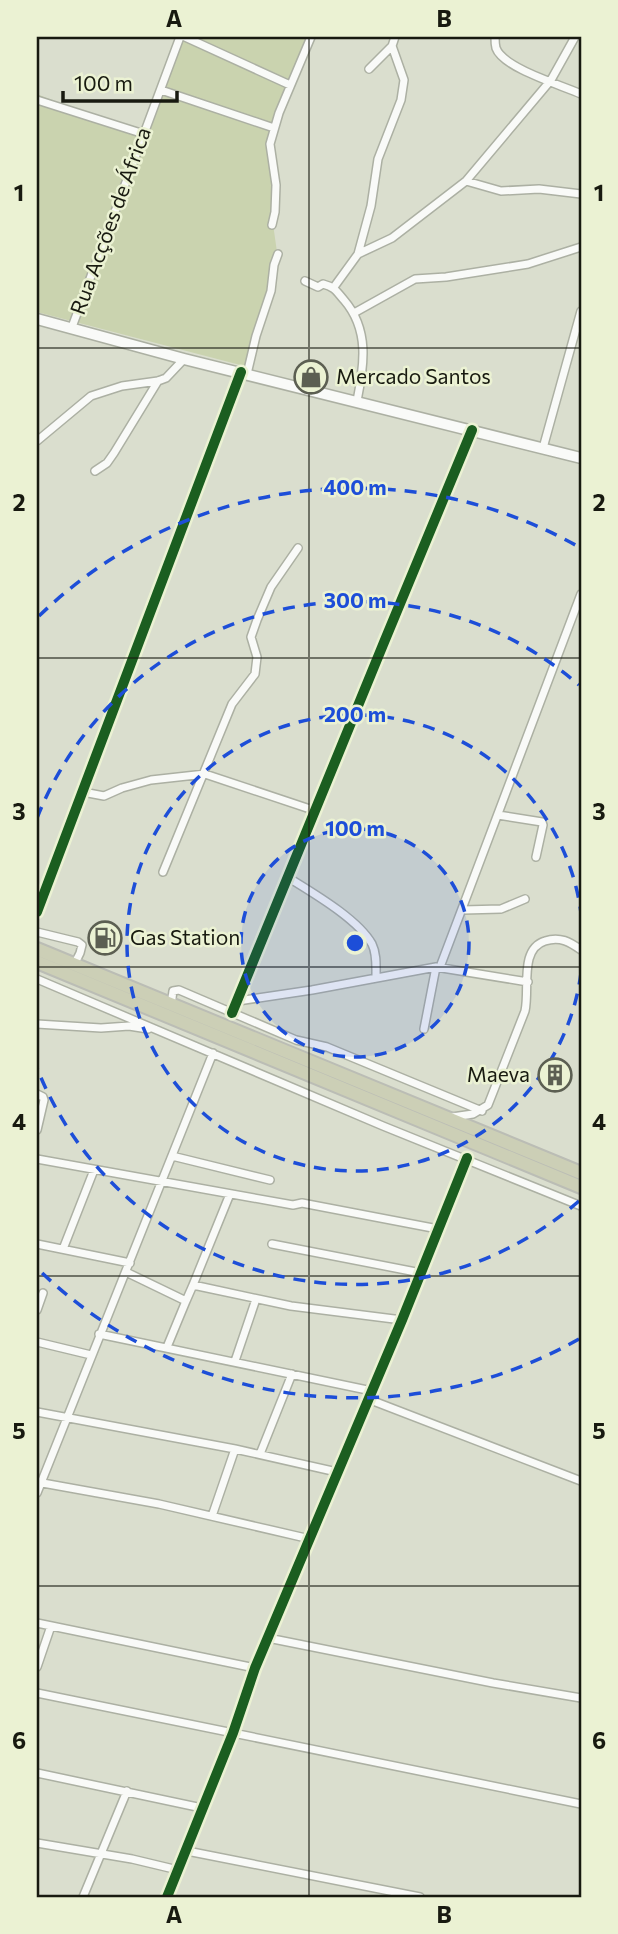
<svg xmlns="http://www.w3.org/2000/svg" width="618" height="1934" viewBox="0 0 618 1934" font-family="Commissioner,sans-serif">
<style>
.green{fill:#cad3af}
.lines{fill:none;stroke-linecap:round;stroke-linejoin:round}
.street-casing{stroke:#acb0a3;stroke-width:10}
.secondary-casing{stroke:#acb0a3;stroke-width:13}
.highway-casing{stroke:#bbbdb5;stroke-width:16}
.street{stroke:#f9faf8;stroke-width:7}
.secondary{stroke:#f9faf8;stroke-width:10}
.highway{stroke:#cccfb6;stroke-width:12}
.cycleway-casing{stroke:#ebf2d3;stroke-width:15}
.cycleway{stroke:#1b5e20;stroke-width:10}
.grid{fill:none;stroke:#181a10;stroke-width:2;stroke-opacity:0.55}
.ring{fill:none;stroke:#1d4ed8;stroke-width:3.5;stroke-dasharray:12 9}
.labels{text-anchor:middle;stroke-width:5;stroke-linejoin:round;paint-order:stroke}
.street-label{font-size:21px;fill:#181a10;stroke:#ebf2d3}
.poi-label{font-size:21px;fill:#181a10;stroke:#ebf2d3;text-anchor:start}
.centre{fill:#1d4ed8;stroke:#ebf2d3;stroke-width:3.5}
.ring-label{font-size:21px;text-anchor:middle;font-weight:bold;fill:#1d4ed8;stroke:#ebf2d3;stroke-width:5;stroke-linejoin:round;paint-order:stroke}
.neatline{fill:none;stroke:#181a10;stroke-width:2.5}
.grid-label{font-size:23px;text-anchor:middle;font-weight:bold;fill:#181a10}
</style>
<rect width="100%" height="100%" fill="#dadece"/>
<path class="green" d="M178,37H312L273,138L277,190L273,224L277,252L248,367L37,312V94L140,136Z"/>
<g class="lines">
<defs>
<path id="street" d="M185,37L290,85
M495,37C495,40 495,44 496,48C503,68 561,85 581,94
M369,69L392,46L395,37
M161,90L274,128
M37,100L144,134
M466,181L501,191L539,189L581,194
M272,225L275,212L276,185L270,144L279,113L311,37
M358,254L392,238L466,181L551,80L575,37
M305,281L318,287L323,284C335,287 337,292 344,300C370,330 364,366 357,401
M334,287L358,254L371,206L378,159L401,100L404,80L392,46
M354,313L415,279L446,277L528,264L581,247
M72,327L180,37
M247,374L256,336L271,291L274,265L278,254
M37,441L91,396L122,386L158,381L166,378L184,359
M543,448L581,311
M95,471L107,463L114,453L158,381
M83,792L104,796L122,788L151,780L205,774L316,811
M498,815L542,822L543,825L536,857
M163,872L232,704L255,674L257,657L251,637L257,620L271,587L298,548
M289,878C313,893 358,919 372,944C377,954 376,966 376,977
M463,910L501,909L525,899
M37,912L241,372
M37,932L78,942L82,945L80,953L74,965
M440,967L581,594
M37,979L383,1126L581,1206
M238,1001L312,990L436,967L528,982
M171,1005L173,991L179,990L296,1040L327,1047L482,1111
M232,1013C312,818 391,624 472,430
M37,1024L101,1028L129,1026L148,1029
M424,1029L436,967
M37,1094L43,1097L44,1100L37,1130
M452,1117L473,1114L488,1105L525,1011C530,989 519,949 545,941C560,936 570,942 581,950
M172,1156L270,1180
M37,1159L293,1205L302,1203L438,1229
M37,1244L130,1263
M272,1244L421,1273
M63,1249L94,1170
M126,1272L186,1301L193,1285L291,1306L402,1320
M193,1285L230,1194
M37,1310L43,1293
M99,1334L372,1391
M37,1342L91,1355
M167,1347L186,1301
M235,1361L256,1299
M368,1399L581,1481
M37,1412L235,1449L337,1472
M260,1454L292,1374
M37,1482L159,1504L310,1539
M37,1493L213,1053
M212,1516L235,1449
M37,1623L255,1668
M268,1638L493,1683L581,1698
M37,1667L51,1626
M37,1693L581,1804
M37,1773L202,1808
M37,1843L132,1859L178,1870
M187,1851L420,1897
M83,1897L127,1791
M167,1897L233,1733L255,1668L402,1320L467,1158"/>
<path id="secondary" d="M37,319L184,359L581,458"/>
<path id="highway" d="M37,949L581,1173
M37,962L581,1187"/>
</defs>
<use href="#street" class="street-casing"/>
<use href="#secondary" class="secondary-casing"/>
<use href="#highway" class="highway-casing"/>
<use href="#street" class="street"/>
<use href="#secondary" class="secondary"/>
<use href="#highway" class="highway"/>
<defs>
<path id="cycleway" d="M37,912L241,372
M232,1013C312,818 391,624 472,430
M167,1897L233,1733L255,1668L402,1320L467,1158"/>
</defs>
<use href="#cycleway" class="cycleway-casing"/>
<use href="#cycleway" class="cycleway"/>
</g>
<path class="grid" d="M309,37V1897M37,348H581M37,658H581M37,967H581M37,1276H581M37,1586H581"/>
<circle cx="355" cy="943" r="114" fill="#1d4ed8" fill-opacity=".12"/>
<g class="ring">
<circle cx="355" cy="943" r="114"/>
<path d="M581 973A228 228 0 1 1 581 913"/>
<path d="M579 1201A342 342 0 0 1 37 1068M37 818A342 342 0 0 1 579 685"/>
<path d="M579 1339A455 455 0 0 1 39 1270M39 616A455 455 0 0 1 579 547"/>
</g>
<defs>
<symbol id="shop-ring" viewBox="-11 -11 22 22"><circle r="9.5" fill="#ebf2d3" stroke="#5c5f52" stroke-width="1.5"/><path d="M-5-2.5h2.3a2.7 3.5 0 0 1 5.4 0H5L5.5 6h-11ZM-1.5-2.5h3a1.5 2.3 0 0 0-3 0Z" fill="#5c5f52"/></symbol>
<symbol id="fuel-ring" viewBox="-11 -11 22 22"><circle r="9.5" fill="#ebf2d3" stroke="#5c5f52" stroke-width="1.5"/><path d="M-5.5-6h7V0h2V4h1.3V-2.5L3-4.5l.8-.8L6-3V5H2.5V1h-1V6h-7ZM-4.2-4.7v3.2H.2V-4.7Z" fill="#5c5f52"/></symbol>
<symbol id="building-ring" viewBox="-11 -11 22 22"><circle r="9.5" fill="#ebf2d3" stroke="#5c5f52" stroke-width="1.5"/><path d="M-4-6H4V6H1V3H-1V6H-4ZM-2.5-4.3h1.7v1.8h-1.7ZM.8-4.3h1.7v1.8H.8ZM-2.5-1h1.7V.8h-1.7ZM.8-1h1.7V.8H.8Z" fill="#5c5f52"/></symbol>
</defs>
<g fill-rule="evenodd">
<use href="#shop-ring" x="292" y="358" width="38" height="38"/>
<use href="#fuel-ring" x="86" y="919" width="38" height="38"/>
<use href="#building-ring" x="536" y="1056" width="38" height="38"/>
</g>
<g class="labels">
<g class="street-label">
<text transform="translate(111 221) rotate(-70)" y="7">Rua Acções de África</text>
</g>
<g class="poi-label">
<text x="336" y="384">Mercado Santos</text>
<text x="130" y="945">Gas Station</text>
<text x="530" y="1082" text-anchor="end">Maeva</text>
</g>
</g>
<circle cx="355" cy="943" r="10" class="centre"/>
<g class="ring-label">
<text x="355" y="495">400 m</text>
<text x="355" y="608">300 m</text>
<text x="355" y="722">200 m</text>
<text x="355" y="836">100 m</text>
</g>
<rect width="618" height="1934" fill="none" stroke="#ebf2d3" stroke-width="77"/>
<path d="M63 91v10h114v-10" fill="none" stroke="#181a10" stroke-width="3.5"/>
<text x="74" y="91" font-size="21" fill="#181a10" stroke="#ebf2d3" stroke-width="5" paint-order="stroke">100 m</text>
<rect x="38" y="38" width="542" height="1858" class="neatline"/>
<g class="grid-label">
<text x="174" y="27">A</text>
<text x="444" y="27">B</text>
<text x="19" y="201">1</text>
<text x="599" y="201">1</text>
<text x="19" y="511">2</text>
<text x="599" y="511">2</text>
<text x="19" y="820">3</text>
<text x="599" y="820">3</text>
<text x="19" y="1130">4</text>
<text x="599" y="1130">4</text>
<text x="19" y="1439">5</text>
<text x="599" y="1439">5</text>
<text x="19" y="1749">6</text>
<text x="599" y="1749">6</text>
<text x="174" y="1923">A</text>
<text x="444" y="1923">B</text>
</g>
</svg>
